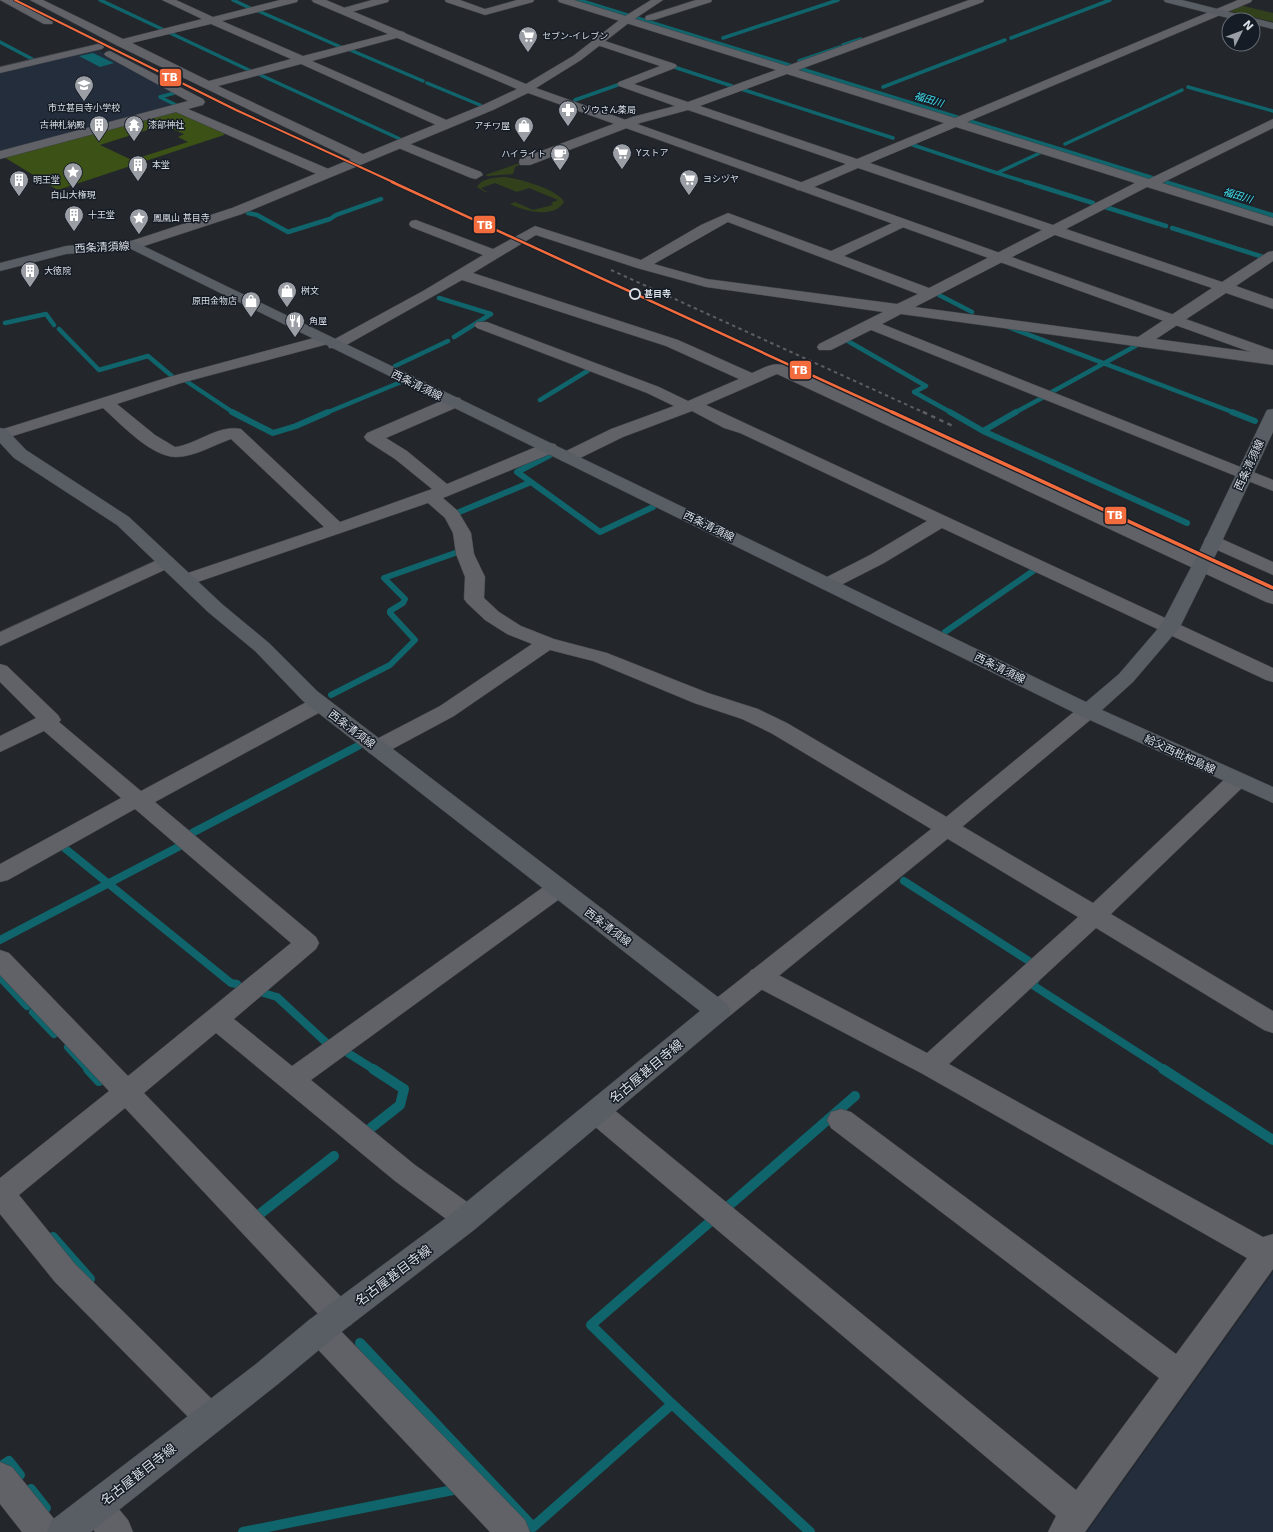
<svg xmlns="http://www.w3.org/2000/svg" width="1273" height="1532" viewBox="0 0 1273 1532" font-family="'DejaVu Sans','Noto Sans JP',sans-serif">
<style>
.built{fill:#232d3b}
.green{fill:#32411c}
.forest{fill:#3b5115;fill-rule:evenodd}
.water{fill:#0f656b}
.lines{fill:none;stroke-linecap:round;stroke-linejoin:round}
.stream-far4{stroke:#0f656b;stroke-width:3.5}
.stream-far3{stroke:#0f656b;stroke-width:4.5}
.stream-far2{stroke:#0f656b;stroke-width:6}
.stream-far1{stroke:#0f656b;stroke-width:8}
.stream{stroke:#0f656b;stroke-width:10}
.minor-casing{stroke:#3e4146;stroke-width:1}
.tertiary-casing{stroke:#3e4146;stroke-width:1}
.secondary-casing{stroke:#3e4146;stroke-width:1}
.minor{fill:#606268;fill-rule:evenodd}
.tertiary{fill:#606268;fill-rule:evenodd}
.secondary{fill:#585e63;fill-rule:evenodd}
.rail-far1{stroke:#5c5e63;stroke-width:2;stroke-dasharray:3.5 3.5;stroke-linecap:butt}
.rail{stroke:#5c5e63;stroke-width:2.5;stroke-dasharray:4.5 4.5;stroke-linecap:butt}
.rail-1-far2-casing{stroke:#161c26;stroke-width:3.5}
.rail-1-far1-casing{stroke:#161c26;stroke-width:4.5}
.rail-1-casing{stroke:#161c26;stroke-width:6}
.rail-1-far2{stroke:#f36c3d;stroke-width:2}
.rail-1-far1{stroke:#f36c3d;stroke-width:2.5}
.rail-1{stroke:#f36c3d;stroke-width:3.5}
.stop-dot{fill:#161c26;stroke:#dbdfe6;stroke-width:2}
.labels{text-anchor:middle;stroke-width:3;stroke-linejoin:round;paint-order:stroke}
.far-poi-label{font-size:9px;fill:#dbdfe6;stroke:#161c26;text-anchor:start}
.far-stop-label{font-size:9px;font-weight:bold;fill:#dbdfe6;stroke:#161c26;text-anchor:start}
.far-water-label{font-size:10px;font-style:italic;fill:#40e2ed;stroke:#161c26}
.street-label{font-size:11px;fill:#dbdfe6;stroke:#161c26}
.near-street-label{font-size:13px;fill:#dbdfe6;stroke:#161c26}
.line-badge{stroke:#161c26;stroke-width:1.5}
.badge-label{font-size:11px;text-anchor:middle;font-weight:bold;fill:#fff}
</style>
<rect width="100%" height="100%" fill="#23272c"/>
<path class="built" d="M96,49L177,92L158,97L177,106L0,153V71Z
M1273,1272V1532H1087Z"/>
<path class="green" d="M1239,5L1273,13V22L1225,10Z
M517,164H522L515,167L513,174L488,176L485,175Z
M504,177C517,178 560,190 564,202C554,219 524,211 510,204L515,202L533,210L553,205L551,203L558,200L529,188L517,192L495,183L481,188L487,192H485L477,187C482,178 494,178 504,177Z"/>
<path class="forest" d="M170,111L179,112L226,132L224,135L61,189H56L4,157ZM163,125L184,134L178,137L188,142L132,160L100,145Z"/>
<path class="water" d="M569,0H585L1273,213V220Z
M93,53L114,63L100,67L79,56Z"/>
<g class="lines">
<path class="stream-far4" d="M100,0L164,30
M233,0L252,9
M256,10L343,48
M168,32L253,72
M723,38L838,0
M1011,38L1110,0
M0,42L34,60
M843,45L861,39
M348,49L423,81
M799,61L840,47
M674,67L732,86
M256,73L400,139
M427,83L480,105
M883,87L1005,40
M1188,87L1273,111
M741,89L893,138
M178,92L160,97L178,106
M575,100L626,82
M910,144L997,173L1042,152
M1065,144L1182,90
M997,173L1029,183"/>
<path class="stream-far3" d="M1026,182L1093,203
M1105,207L1166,226
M248,213L257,215L288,232L330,219L336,215L381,199
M1172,228L1263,257L1258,261
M939,295L972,312
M439,298L491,314L454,337
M5,323L46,314L54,325
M1008,327L1235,413
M59,329L99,370L148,356L173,377
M846,340L926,386L914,392L952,413
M395,366L448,341
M186,381L234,413
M1050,393L1139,344
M540,400L589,370
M326,413L401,382
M1014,413L1042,398"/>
<path class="stream-far2" d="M232,412L273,433L296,426L328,412
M950,412L983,431
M1016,412L983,431L1187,523
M1232,412L1255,421
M531,482L600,532L653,507
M457,513L531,482L517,472L550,455
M945,632L1036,569
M331,695L390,665L415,640L390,613V611L403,603L405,599L384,578L458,552V546"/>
<path class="stream-far1" d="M192,833L358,746
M62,846L231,983L237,984
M904,881L1029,961
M0,940L182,845
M0,977L27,1006
M1035,981L1031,984L1165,1070
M260,992L277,997L332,1048
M33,1012L54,1034
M68,1047L89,1070
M343,1050L375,1070"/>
<path class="stream" d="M88,1069L99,1081
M1163,1069L1273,1140
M367,1131L400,1105L404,1089L373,1069
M725,1209L855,1096
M261,1213L334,1156
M711,1221L591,1325L672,1404L810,1532
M53,1237L90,1279
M360,1343L533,1527L672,1404
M3,1465L9,1461L20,1475
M31,1489L46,1508
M243,1532L453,1490"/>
<defs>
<path id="minor" d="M0,0H13L53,22L52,24H44Z
M30,0H43L123,39L202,19L162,0H176L213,17L280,0H298L297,2L222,21L303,56L400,31L404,32L406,34L404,36L312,61L451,122L453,125L447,129L443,128L301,64L218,86L367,156L368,159L362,163L357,162L116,45ZM211,24L291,59L209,81L132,43Z
M372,0H389L388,2L344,14L339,11L340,9Z
M445,0H460L485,9L517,0H534L533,2L485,15L446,2Z
M558,0H574L787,66L969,0H984L983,2L798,70L955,118L1238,0H1252L1251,2L967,122L1149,179L1273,119V128L1162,183L1273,218V226L1147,187L1066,229L1222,282L1268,252L1273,251V261L1236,286L1273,299V309L1226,293L1156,339L1273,355V365L901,314L882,324L1273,480V491L871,330L831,350H819L817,347L819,344L883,312L706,287L637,268L536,235L473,273L678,340L752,373C762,369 772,362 783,365L1273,591V604L1266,602L777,374L706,405L1273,668V682L1266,680L942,528L884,563L835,588L828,590L821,588L818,584L821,580L870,555L927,521L740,433L724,428L692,411L623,437L574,461L568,462L562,461L559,457L562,453L611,429L674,406L647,393L477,328L474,325L477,322H487L659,387L688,401L739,379L666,346L462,280L341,348H329L328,344L181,383L117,404L155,435L175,447C197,444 219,424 241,429L340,522L432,489L395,459L367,441L364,437L367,433L448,398L454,397L460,398L462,402L460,406L386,438L407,451L447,484L543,444L549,443L555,444L558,448L555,452L443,498L458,511L471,533L474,554L485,577L484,598L499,612L521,626L554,639L607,653L708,693L758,709L787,723L1093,903L1229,775L1237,773L1245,775L1248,780L1245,785L1111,914L1273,1011V1033L1264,1030L1096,928L949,1064L1263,1237L1273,1234V1269L1085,1532H1048L1056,1516L587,1120L583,1112L587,1104L597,1101L607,1104L1076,1490L1159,1378L831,1128L827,1120L831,1112L841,1109L851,1112L1176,1354L1247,1258L921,1073L751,984L747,977L751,970L760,968L769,970L927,1053L1078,917L771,733L742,719L694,703L593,661L550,650L454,716L385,753L377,755L369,753L366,748L369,743L440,706L532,644L507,634L485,620L467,603L464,599L465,577L456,554L453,533L445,518L428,503L186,586L179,584L176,580L179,576L324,527L231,439C214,445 194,457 176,457C151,457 121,424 103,408L0,440V430L169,377L325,335L331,337L333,340L423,291L483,255L411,227L409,224L411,221L416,220L493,249L535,226L641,260L701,225L728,213L831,251L901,219L906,220L908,223L906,226L844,256L929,288L1042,230L858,168L807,190H797L795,187L797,184L846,164L688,110L640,123L530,165H520L519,162L520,159L632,117L675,106L619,86L617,84L619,82L660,66L594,44L592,42L594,40H602L675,64L677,66L675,68L634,84L688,102L776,70L559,2ZM787,74L944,123L857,159L700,106ZM956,127L1135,183L1053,225L870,163ZM728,222L918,294L897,304L707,279L654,264ZM1055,235L1212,288L1138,337L915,307Z
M696,0H712L711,2L654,20H646L645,18L646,16Z
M98,44L102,45L104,47L102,49L0,73V67Z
M110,51L203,99L205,102L203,105L188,109L331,170L333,173L326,177L321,176L176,112L0,159V151L188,101L106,56L104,54L106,52Z
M400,140L481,172L483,175L476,179L471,178L396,147L394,144Z
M1213,535L1273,562V575L1206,545L1204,541L1206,537Z
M166,556L173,558L175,562L173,566L0,646V632Z
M0,664L7,666L58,715L61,720L59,722L141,791L312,699L319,698L326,699L330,704L326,709L155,802L316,937L319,943L316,949L234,1019L292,1066L549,883L557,881L565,883L569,889L565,895L311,1080L415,1165L477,1209L481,1218L477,1227L467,1230L457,1227L395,1181L216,1033L144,1093L351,1307L355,1316L351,1325L339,1329L525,1520L530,1532H490L309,1340L305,1330L309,1320L321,1317L125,1108L19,1195L75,1264L221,1408L226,1418L221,1428L210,1433L199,1428L55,1282L0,1214V1178L109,1091L0,975V950L9,953L128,1076L291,943L135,809L8,880L0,882V864L121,798L44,731L0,752V736L36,718L0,682Z
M0,1462L12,1467L55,1520L60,1532H22L0,1504Z
M96,1491L108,1496L128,1520L133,1532H95L84,1518L79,1507L84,1496Z"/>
<path id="tertiary" d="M312,0H326L526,84L573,56L622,18L651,0H663L630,22L581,60L536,88L1273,350V360L528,93L493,110L242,214L138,248H128L126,245L128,242L232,208L485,104L517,89L313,2Z
M1088,704L1095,706L1099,711L1095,716L956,832L727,1018L718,1021L709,1018L705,1011L709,1004L940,822L1081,706Z"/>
<path id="secondary" d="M1164,0H1182L1273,23V29L1253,24V20H1236L1165,2Z
M133,241L1086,702L1119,674L1161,625L1199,552L1265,414L1267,410L1273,409V432L1217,552L1180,627L1133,682L1102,710L1273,787V803L1081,716L131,249L66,254L0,271V263L66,246Z
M0,428L6,429L26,450L129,517L222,604L269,643L317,691L727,1004L731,1011L727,1018L474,1230L331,1340L278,1384L91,1532H47L52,1520L256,1364L309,1320L454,1212L700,1011L303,701L255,651L208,612L117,525L14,458L0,443Z"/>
</defs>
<use href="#minor" class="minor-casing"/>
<use href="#tertiary" class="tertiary-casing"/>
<use href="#secondary" class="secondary-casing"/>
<use href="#minor" class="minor"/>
<use href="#tertiary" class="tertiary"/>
<use href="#secondary" class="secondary"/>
<path class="rail-far1" d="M611,270L925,413"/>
<path class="rail" d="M923,412L955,427"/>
<defs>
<path id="rail-1-far2" d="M15,0L236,110L395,183"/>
<path id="rail-1-far1" d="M392,182L894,413"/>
<path id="rail-1" d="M892,412L1273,588"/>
</defs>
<use href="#rail-1-far2" class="rail-1-far2-casing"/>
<use href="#rail-1-far1" class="rail-1-far1-casing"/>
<use href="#rail-1" class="rail-1-casing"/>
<use href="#rail-1-far2" class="rail-1-far2"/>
<use href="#rail-1-far1" class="rail-1-far1"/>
<use href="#rail-1" class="rail-1"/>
</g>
<defs>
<symbol id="supermarket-pin" viewBox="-11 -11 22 30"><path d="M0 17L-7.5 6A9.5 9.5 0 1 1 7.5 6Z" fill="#9b9fa5" stroke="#161c26"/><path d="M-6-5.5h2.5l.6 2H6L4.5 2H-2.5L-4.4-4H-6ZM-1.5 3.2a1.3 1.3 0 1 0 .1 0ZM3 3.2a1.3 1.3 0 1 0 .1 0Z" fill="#fff"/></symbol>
<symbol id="school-pin" viewBox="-11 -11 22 30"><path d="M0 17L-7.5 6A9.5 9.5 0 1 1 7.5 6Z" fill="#9b9fa5" stroke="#161c26"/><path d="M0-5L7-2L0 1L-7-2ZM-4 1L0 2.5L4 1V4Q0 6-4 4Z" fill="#fff"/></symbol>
<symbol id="pharmacy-pin" viewBox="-11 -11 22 30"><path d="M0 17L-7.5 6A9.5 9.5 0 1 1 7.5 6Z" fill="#9b9fa5" stroke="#161c26"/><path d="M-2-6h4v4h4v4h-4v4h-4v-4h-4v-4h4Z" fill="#fff"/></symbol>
<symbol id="building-pin" viewBox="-11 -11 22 30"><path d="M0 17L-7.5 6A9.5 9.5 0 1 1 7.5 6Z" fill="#9b9fa5" stroke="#161c26"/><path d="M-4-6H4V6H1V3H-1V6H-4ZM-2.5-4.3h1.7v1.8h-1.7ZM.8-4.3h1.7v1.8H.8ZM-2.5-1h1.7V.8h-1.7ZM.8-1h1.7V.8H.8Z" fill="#fff"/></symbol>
<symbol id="temple-pin" viewBox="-11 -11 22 30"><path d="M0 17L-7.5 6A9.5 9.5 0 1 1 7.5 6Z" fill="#9b9fa5" stroke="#161c26"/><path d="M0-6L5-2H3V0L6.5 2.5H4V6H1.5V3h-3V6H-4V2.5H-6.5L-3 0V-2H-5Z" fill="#fff"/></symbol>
<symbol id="shop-pin" viewBox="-11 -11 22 30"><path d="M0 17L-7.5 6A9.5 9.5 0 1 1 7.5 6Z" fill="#9b9fa5" stroke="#161c26"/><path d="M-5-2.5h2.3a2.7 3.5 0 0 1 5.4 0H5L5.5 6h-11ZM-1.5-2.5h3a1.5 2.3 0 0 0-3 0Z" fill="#fff"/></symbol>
<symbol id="cafe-pin" viewBox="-11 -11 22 30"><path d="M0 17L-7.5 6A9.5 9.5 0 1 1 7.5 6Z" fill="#9b9fa5" stroke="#161c26"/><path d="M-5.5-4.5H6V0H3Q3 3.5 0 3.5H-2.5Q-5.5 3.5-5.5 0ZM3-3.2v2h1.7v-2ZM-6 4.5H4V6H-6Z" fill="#fff"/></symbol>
<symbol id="sight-pin" viewBox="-11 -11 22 30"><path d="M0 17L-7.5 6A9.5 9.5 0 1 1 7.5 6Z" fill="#9b9fa5" stroke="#161c26"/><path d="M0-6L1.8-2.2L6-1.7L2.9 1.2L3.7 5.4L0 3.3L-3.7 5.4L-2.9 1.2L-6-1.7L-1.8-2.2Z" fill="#fff"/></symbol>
<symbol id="restaurant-pin" viewBox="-11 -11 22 30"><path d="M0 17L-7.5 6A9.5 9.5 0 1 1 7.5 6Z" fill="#9b9fa5" stroke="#161c26"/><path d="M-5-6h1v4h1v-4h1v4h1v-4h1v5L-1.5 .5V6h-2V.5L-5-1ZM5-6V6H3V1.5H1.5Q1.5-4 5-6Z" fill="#fff"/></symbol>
</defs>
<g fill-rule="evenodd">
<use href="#supermarket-pin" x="517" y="25" width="22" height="30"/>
<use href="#school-pin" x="73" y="74" width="22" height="30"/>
<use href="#pharmacy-pin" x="557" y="99" width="22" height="30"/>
<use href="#building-pin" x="88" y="114" width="22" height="30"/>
<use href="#temple-pin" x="123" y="114" width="22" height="30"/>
<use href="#shop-pin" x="513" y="115" width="22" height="30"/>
<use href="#supermarket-pin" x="611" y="142" width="22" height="30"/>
<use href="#cafe-pin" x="549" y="143" width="22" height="30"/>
<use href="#building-pin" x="127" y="154" width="22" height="30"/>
<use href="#sight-pin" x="62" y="161" width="22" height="30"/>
<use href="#supermarket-pin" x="678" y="168" width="22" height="30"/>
<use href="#building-pin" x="8" y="169" width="22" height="30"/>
<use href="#building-pin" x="63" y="204" width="22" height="30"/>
<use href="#sight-pin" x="128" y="207" width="22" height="30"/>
<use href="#building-pin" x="19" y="260" width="22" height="30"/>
<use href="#shop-pin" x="276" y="280" width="22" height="30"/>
<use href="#shop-pin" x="240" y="290" width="22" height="30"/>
<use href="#restaurant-pin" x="284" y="310" width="22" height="30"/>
</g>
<circle class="stop-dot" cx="635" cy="294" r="5"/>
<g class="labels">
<g class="far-poi-label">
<text x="542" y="39">セブン-イレブン</text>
<text x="84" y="111" text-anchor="middle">市立甚目寺小学校</text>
<text x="582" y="113">ゾウさん薬局</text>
<text x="85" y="128" text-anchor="end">古神札納殿</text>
<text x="148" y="128">漆部神社</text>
<text x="510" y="129" text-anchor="end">アチワ屋</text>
<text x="636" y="156">Yストア</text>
<text x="546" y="157" text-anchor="end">ハイライト</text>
<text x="152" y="168">本堂</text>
<text x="703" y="182">ヨシヅヤ</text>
<text x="33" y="183">明王堂</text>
<text x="73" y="198" text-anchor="middle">白山大権現</text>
<text x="88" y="218">十王堂</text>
<text x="153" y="221">鳳凰山 甚目寺</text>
<text x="44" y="274">大徳院</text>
<text x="301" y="294">桝文</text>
<text x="237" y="304" text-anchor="end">原田金物店</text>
<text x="309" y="324">角屋</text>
</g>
<g class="far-stop-label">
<text x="644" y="297">甚目寺</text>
</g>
<g class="far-water-label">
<text transform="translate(929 99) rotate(17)" y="4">福田川</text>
<text transform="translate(1238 195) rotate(17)" y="4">福田川</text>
</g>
<g class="street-label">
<text transform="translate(102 247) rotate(-3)" y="4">西条清須線</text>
<text transform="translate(417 385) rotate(26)" y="4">西条清須線</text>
<text transform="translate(1249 465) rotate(-65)" y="4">西条清須線</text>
<text transform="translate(709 526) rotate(26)" y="4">西条清須線</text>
<text transform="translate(1000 668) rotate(26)" y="4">西条清須線</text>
<text transform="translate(352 729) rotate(37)" y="4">西条清須線</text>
<text transform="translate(1180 754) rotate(25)" y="4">給父西枇杷島線</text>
<text transform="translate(608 927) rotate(37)" y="4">西条清須線</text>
</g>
<g class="near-street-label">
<text transform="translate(646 1071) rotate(-40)" y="5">名古屋甚目寺線</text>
<text transform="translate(393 1275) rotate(-37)" y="5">名古屋甚目寺線</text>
<text transform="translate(138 1474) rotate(-38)" y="5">名古屋甚目寺線</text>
</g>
</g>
<g class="line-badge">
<rect x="159" y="68" width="23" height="19" rx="4" fill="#f36c3d"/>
<rect x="473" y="215" width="23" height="19" rx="4" fill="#f36c3d"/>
<rect x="789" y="360" width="23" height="20" rx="4" fill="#f36c3d"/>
<rect x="1104" y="506" width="23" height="19" rx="4" fill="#f36c3d"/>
</g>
<g class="badge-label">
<text x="170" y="81">TB</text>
<text x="485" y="229">TB</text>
<text x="800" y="374">TB</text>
<text x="1115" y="519">TB</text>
</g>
<g transform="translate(1241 32) rotate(48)"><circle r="19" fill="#161c26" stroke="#656a73"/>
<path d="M0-3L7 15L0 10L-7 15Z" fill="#9b9fa5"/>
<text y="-6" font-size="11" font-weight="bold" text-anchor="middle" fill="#dbdfe6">N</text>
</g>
</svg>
